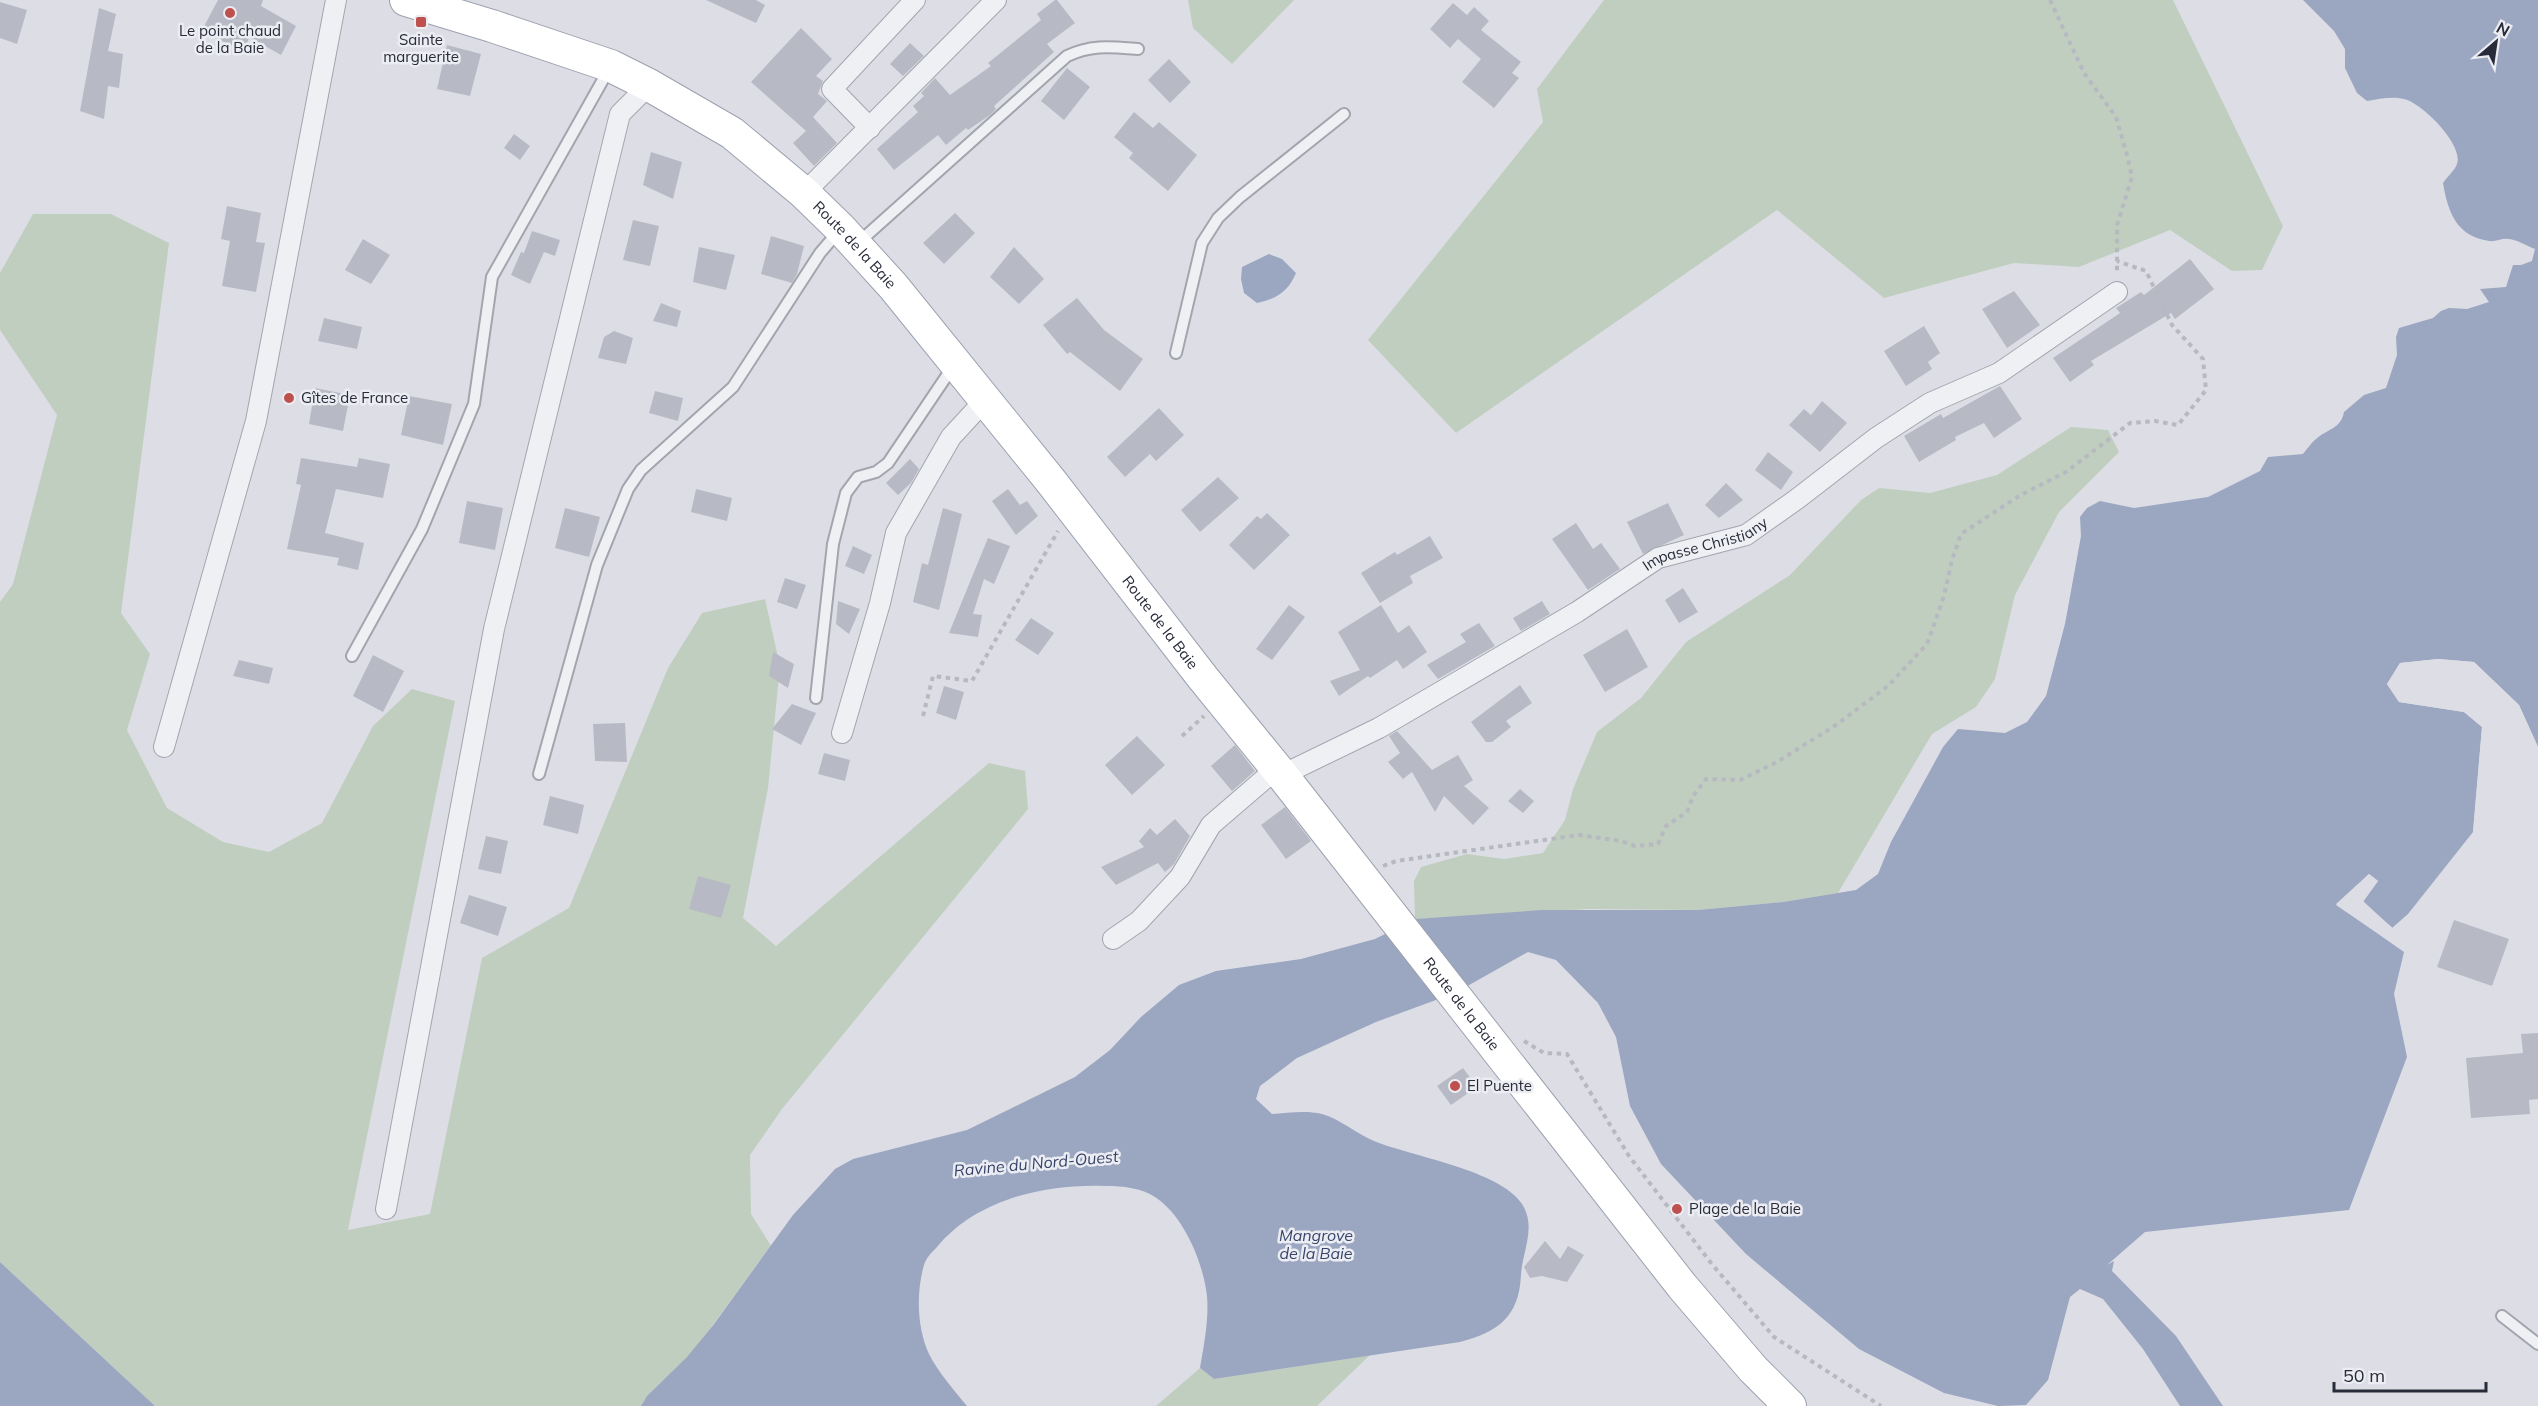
<svg xmlns="http://www.w3.org/2000/svg" width="2538" height="1406" viewBox="0 0 2538 1406" font-family="Mulish,sans-serif">
<style>
.green{fill:#c0cebf}
.water{fill:#9ba6c1}
.pier{fill:#dddee5}
.building{fill:#b7bac4}
.lines{fill:none;stroke-linecap:round;stroke-linejoin:round}
.service-casing{stroke:#a3a5ae;stroke-width:14}
.minor-casing{stroke:#a3a5ae;stroke-width:22}
.primary-casing{stroke:#9da1af;stroke-width:34}
.path{stroke:#b7b9c0;stroke-width:4;stroke-dasharray:4.5 4.5;stroke-linecap:butt}
.service{stroke:#eff0f4;stroke-width:10}
.minor{stroke:#eff0f4;stroke-width:20}
.primary{stroke:#fff;stroke-width:32}
.poi-dot{fill:#be514d;stroke:#ecedf3;stroke-width:2}
.labels{text-anchor:middle;stroke-width:5;stroke-linejoin:round;paint-order:stroke}
.poi-label{font-size:15px;fill:#282b39;stroke:#ecedf3;text-anchor:start}
.street-label{font-size:15px;fill:#282b39;stroke:#ecedf3}
.water-label{font-size:16px;font-style:italic;fill:#374469;stroke:#ecedf3}
</style>
<rect width="100%" height="100%" fill="#dddee5"/>
<path class="green" d="M1188,0H1294L1232,64L1193,28Z
M1604,0H2173L2283,226L2262,270L2232,271L2170,230L2079,267L2014,263L1884,298L1777,210L1456,433L1368,340L1543,122L1537,89Z
M33,214H111L169,243L121,613L150,654L127,730L167,808L223,842L269,852L322,823L373,726L412,689L455,701L348,1230L430,1214L482,958L569,908L668,668L702,613L765,599L780,666L768,788L743,918L776,946L989,763L1025,771L1028,809L782,1109L750,1155L751,1214L771,1246C743,1282 718,1320 689,1355C674,1373 653,1385 641,1406H155L0,1262V602L13,584L57,415L0,330V273Z
M2071,427L2108,430L2119,452L2059,512L2015,595L1995,679L1976,707L1932,734L1838,893L1783,902L1698,910L1588,909L1415,919L1414,881L1421,867L1467,854L1504,859L1543,853L1565,820L1573,789L1597,732L1641,698L1686,642L1790,575L1861,500L1879,488L1930,493L1997,475Z
M1370,1355L1317,1406H1156L1200,1368L1214,1379Z"/>
<path class="water" d="M2303,0H2538V747L2519,705L2474,662L2438,659L2400,663L2387,684L2399,702L2464,712L2482,727L2473,832L2408,914L2392,928L2363,901L2378,881L2369,874L2336,904L2404,952L2394,994L2407,1057L2349,1210L2145,1232L2107,1265L2114,1261L2112,1271L2176,1336L2223,1406H2180L2143,1349L2103,1299L2080,1289L2070,1297L2048,1380L2026,1405L1998,1406L1944,1393L1859,1349L1746,1254L1661,1164L1630,1106L1616,1037L1598,1003L1556,960L1528,952L1455,993L1376,1022L1297,1058L1260,1086L1256,1099L1272,1114C1287,1113 1306,1110 1322,1114C1340,1119 1357,1134 1374,1141C1413,1157 1500,1170 1522,1204C1537,1227 1522,1252 1521,1275C1519,1317 1498,1332 1460,1342L1214,1379L1200,1368C1204,1345 1209,1319 1207,1296C1203,1262 1184,1216 1155,1197C1142,1188 1122,1186 1107,1186C1047,1183 976,1199 937,1247C932,1252 926,1258 924,1265C916,1293 917,1328 929,1354C938,1372 954,1390 967,1406H641L647,1396L687,1357L714,1324L793,1215L835,1169L853,1159L967,1130L1075,1077L1110,1050L1141,1017L1179,985L1216,971L1301,959L1375,939L1415,919L1542,910H1698L1783,902L1856,890L1878,874L1891,842L1943,747L1958,729L2005,733L2027,722L2046,696L2065,624L2081,536L2080,517L2087,508L2100,501L2134,508L2208,497L2260,471L2268,457L2303,454C2307,449 2311,443 2316,439C2327,429 2341,429 2344,412L2364,395L2386,388L2397,355L2396,337L2399,328L2433,318L2441,311L2449,308L2467,309L2489,302L2480,289L2506,287L2513,265H2521L2532,261L2535,249C2527,246 2516,239 2508,239C2502,238 2496,242 2489,241C2456,236 2448,212 2443,183C2447,177 2455,170 2457,164C2464,145 2422,103 2404,99C2392,96 2379,99 2367,101L2357,93L2345,68V49L2334,31Z
M1269,254L1282,259L1296,273C1288,292 1276,299 1257,303L1244,293L1241,279L1242,267Z
M0,1262L155,1406H0Z"/>
<path class="pier" d="M2438,659L2474,662L2519,705L2538,747V750L2517,707L2473,665L2438,662L2402,666L2390,684L2401,699L2464,709L2485,726L2476,832H2473L2482,727L2464,712L2399,702L2387,684L2400,663Z
M2369,874L2378,881L2363,902L2395,930H2390L2360,903L2374,882L2369,878L2340,904L2400,946L2399,948L2336,905Z"/>
<path class="building" d="M218,0H263L261,6L296,26L281,55L249,37L245,51L201,32Z
M706,0H756L765,5L756,23Z
M1055,0H1057L1075,23L1047,44L1054,52L994,106L996,109L990,115L968,130L966,128L946,145L938,135L894,170L877,149L918,112L913,106L924,96L921,93L935,78L950,95L991,66L988,63L1041,20L1037,14Z
M0,2L27,10L17,44L0,38Z
M1453,3L1467,15L1474,7L1489,21L1481,30L1521,62L1512,73L1519,78L1494,108L1462,82L1481,59L1458,39L1450,48L1430,29Z
M99,8L116,14L108,51L123,54L119,88L108,86L104,119L80,111Z
M801,28L832,59L816,76L823,81L818,94L827,101L813,117L837,143L814,166L793,143L806,131L751,82Z
M910,43L924,56L903,76L890,64Z
M447,45L481,54L470,96L437,89Z
M1169,59L1191,82L1170,103L1148,80Z
M1067,68L1090,87L1064,120L1041,101Z
M1134,112L1153,128L1159,122L1197,155L1168,191L1129,158L1133,153L1114,137Z
M514,134L530,146L520,160L504,148Z
M651,152L682,162L673,199L643,185Z
M227,206L261,213L256,242L265,243L256,292L222,286L230,241L221,239Z
M955,213L975,233L944,264L923,243Z
M633,220L659,226L650,266L623,260Z
M532,231L560,240L555,256L544,252L530,284L511,275L521,252L524,253Z
M771,236L804,246L797,274L792,283L761,274Z
M363,239L390,255L371,284L345,270Z
M699,247L735,255L726,290L693,282Z
M1014,247L1044,279L1019,304L990,277Z
M2190,259L2214,289L2175,319L2171,313L2091,361L2094,365L2070,382L2053,358L2120,313L2116,308L2141,292L2144,295Z
M2014,291L2040,325L2007,348L1982,309Z
M1077,298L1104,330L1143,359L1120,391L1070,352L1067,354L1043,325Z
M661,303L681,311L677,327L653,321Z
M324,318L362,327L357,349L318,341Z
M1924,326L1940,353L1928,362L1932,369L1906,386L1884,351Z
M614,331L633,338L626,364L598,358L604,337Z
M2000,386L2022,419L1994,438L1984,423L1955,437L1956,440L1919,462L1904,436L1941,414L1943,418Z
M315,388L350,395L343,431L309,424Z
M655,391L683,398L678,421L649,413Z
M409,396L452,404L443,445L401,435Z
M1822,401L1847,423L1820,452L1789,425L1804,409L1811,415Z
M1159,408L1184,435L1156,461L1150,454L1125,477L1107,457Z
M1768,452L1793,472L1781,490L1755,470Z
M301,458L357,467L359,458L390,464L383,498L336,489L325,533L364,543L358,570L337,565L339,558L287,549L301,485L296,484Z
M910,459L919,469L911,483L898,495L886,483Z
M1218,477L1239,498L1200,532L1181,510Z
M1726,483L1743,500L1719,518L1705,505Z
M696,489L732,498L727,521L691,512Z
M1008,489L1020,505L1027,501L1038,516L1016,535L992,501Z
M467,501L503,508L495,550L459,543Z
M1668,503L1684,535L1643,554L1627,522Z
M565,508L600,517L589,557L555,548Z
M943,508L962,514L939,610L913,602L922,563L928,565Z
M1267,513L1290,535L1254,570L1229,545L1257,516L1261,519Z
M1576,523L1593,549L1601,543L1620,569L1588,590L1552,539Z
M1430,536L1443,558L1410,576L1413,583L1380,603L1361,573L1395,552L1397,555Z
M988,538L1010,546L994,584L984,579L973,614L982,615L978,637L949,633Z
M853,546L872,555L864,574L845,566Z
M785,578L806,585L797,609L777,602Z
M1683,588L1698,612L1679,623L1665,600Z
M838,601L860,609L849,634L836,624Z
M1542,601L1550,614L1521,631L1513,618Z
M1289,605L1305,617L1272,660L1256,649Z
M1381,605L1398,633L1409,625L1427,652L1403,669L1397,660L1370,678L1368,676L1339,696L1330,681L1360,670L1338,632Z
M1031,618L1054,633L1038,655L1015,640Z
M1479,623L1495,646L1438,679L1427,665L1466,642L1460,634Z
M1627,629L1648,667L1605,692L1583,655Z
M773,652L794,664L788,688L769,676Z
M373,655L404,671L383,712L353,696Z
M239,660L273,668L269,684L233,676Z
M1520,685L1532,703L1506,721L1511,727L1492,742H1486L1471,722Z
M944,686L964,692L956,720L936,713Z
M792,704L816,713L801,745L772,729Z
M625,723L627,762L595,761L593,724Z
M1397,731L1432,770L1458,755L1473,780L1464,786L1489,808L1473,825L1444,796L1435,812L1412,772L1403,779L1388,762L1400,753L1389,736Z
M1137,736L1165,765L1132,795L1105,765Z
M1235,745L1255,771L1232,791L1211,766Z
M824,753L850,760L845,781L818,774Z
M1520,789L1534,801L1523,813L1508,801Z
M550,796L584,805L578,834L543,825Z
M1285,807L1311,841L1286,859L1261,825Z
M1175,819L1190,836L1174,864L1165,872L1158,863L1116,885L1101,867L1144,847L1139,841L1150,828L1157,835Z
M486,836L508,841L501,874L478,869Z
M698,876L731,885L721,918L689,909Z
M469,895L507,907L498,936L460,923Z
M2454,920L2509,939L2492,986L2437,967Z
M2538,1033V1099L2529,1100L2530,1114L2471,1118L2466,1058L2523,1053L2521,1034Z
M1463,1068L1477,1087L1451,1105L1437,1086Z
M1545,1241L1560,1259L1568,1246L1584,1255L1567,1282L1542,1276L1530,1278L1524,1267Z"/>
<g class="lines">
<defs>
<path id="service" d="M858,243L1067,56C1092,44 1112,47 1138,49
M1176,353L1202,243L1218,218L1240,197L1344,114
M352,656L422,529L474,404L492,277L609,69
M816,698L833,544L846,493L858,477L876,472L888,463L954,365
M539,774L597,565L628,489L641,470L733,387L820,253L838,232
M2502,1316L2538,1344"/>
<g id="minor">
<path d="M870,128L832,89L915,0"/>
<path d="M804,193L996,0"/>
<path d="M842,733L880,603L896,533L951,437L986,399"/>
<path d="M164,747L256,421L336,0"/>
<path id="s1" d="M1282,775L1379,728L1577,612L1658,558L1746,535L1797,499L1876,438L1930,403L1999,373L2117,292"/>
<path d="M1113,939L1139,921L1180,877L1211,825L1276,769"/>
<path d="M386,1209L494,629L620,114L649,85"/>
</g>
<g id="primary">
<path id="s2" d="M406,0L492,26L611,66L649,85L732,133L804,193L841,229L893,286L1050,480L1203,678L1282,775L1682,1286L1753,1369L1790,1406"/>
</g>
</defs>
<use href="#service" class="service-casing"/>
<use href="#minor" class="minor-casing"/>
<use href="#primary" class="primary-casing"/>
<path class="path" d="M2050,0L2084,73L2116,117L2127,155L2132,177L2117,225V274
M923,716L933,676L972,681L1058,531
M1182,736L1204,716
M1383,866L1396,861L1579,835L1621,841L1635,846L1658,844L1666,826L1687,812L1693,796L1706,779L1740,780L1777,762L1836,725L1888,686L1927,644L1944,596L1952,560L1961,534L2019,496L2066,472L2130,423L2155,421L2178,425L2206,390L2203,359L2172,325L2146,271L2117,261
M1524,1041L1544,1053L1567,1054L1629,1156L1711,1263L1774,1337L1881,1406"/>
<use href="#service" class="service"/>
<use href="#minor" class="minor"/>
<use href="#primary" class="primary"/>
</g>
<g class="poi-dot">
<circle cx="230" cy="13" r="6"/>
<rect x="415" y="16" width="12" height="12" rx="3"/>
<circle cx="289" cy="398" r="6"/>
<circle cx="1455" cy="1086" r="6"/>
<circle cx="1677" cy="1209" r="6"/>
</g>
<g class="labels">
<g class="poi-label">
<text x="230" y="36" text-anchor="middle">Le point chaud<tspan x="230" dy="17">de la Baie</tspan></text>
<text x="421" y="45" text-anchor="middle">Sainte<tspan x="421" dy="17">marguerite</tspan></text>
<text x="301" y="403">Gîtes de France</text>
<text x="1467" y="1091">El Puente</text>
<text x="1689" y="1214">Plage de la Baie</text>
</g>
<g class="street-label">
<text dy="5" stroke="none"><textPath href="#s2" startOffset="520">Route de la Baie</textPath></text>
<text dy="5" stroke="none"><textPath href="#s1" startOffset="484">Impasse Christiany</textPath></text>
<text dy="5" stroke="none"><textPath href="#s2" startOffset="1006">Route de la Baie</textPath></text>
<text dy="5" stroke="none"><textPath href="#s2" startOffset="1492">Route de la Baie</textPath></text>
</g>
<g class="water-label">
<text transform="translate(1036 1163) rotate(-5)" y="6">Ravine du Nord-Ouest</text>
<text x="1316" y="1241">Mangrove<tspan x="1316" dy="18">de la Baie</tspan></text>
</g>
</g>
<g transform="translate(2496 42) rotate(29)" stroke="#ecedf3" stroke-width="4.5" paint-order="stroke">
<path d="M0-4.5L10 22L0 15L-10 22Z" fill="#282b39"/>
<text y="-9" font-size="16" font-weight="bold" text-anchor="middle" fill="#282b39">N</text>
</g>
<path d="M2334 1382v9h152v-9" fill="none" stroke="#282b39" stroke-width="3"/>
<text x="2343" y="1382" font-size="18" fill="#282b39" stroke="#ecedf3" stroke-width="4.5" paint-order="stroke">50 m</text>
</svg>
